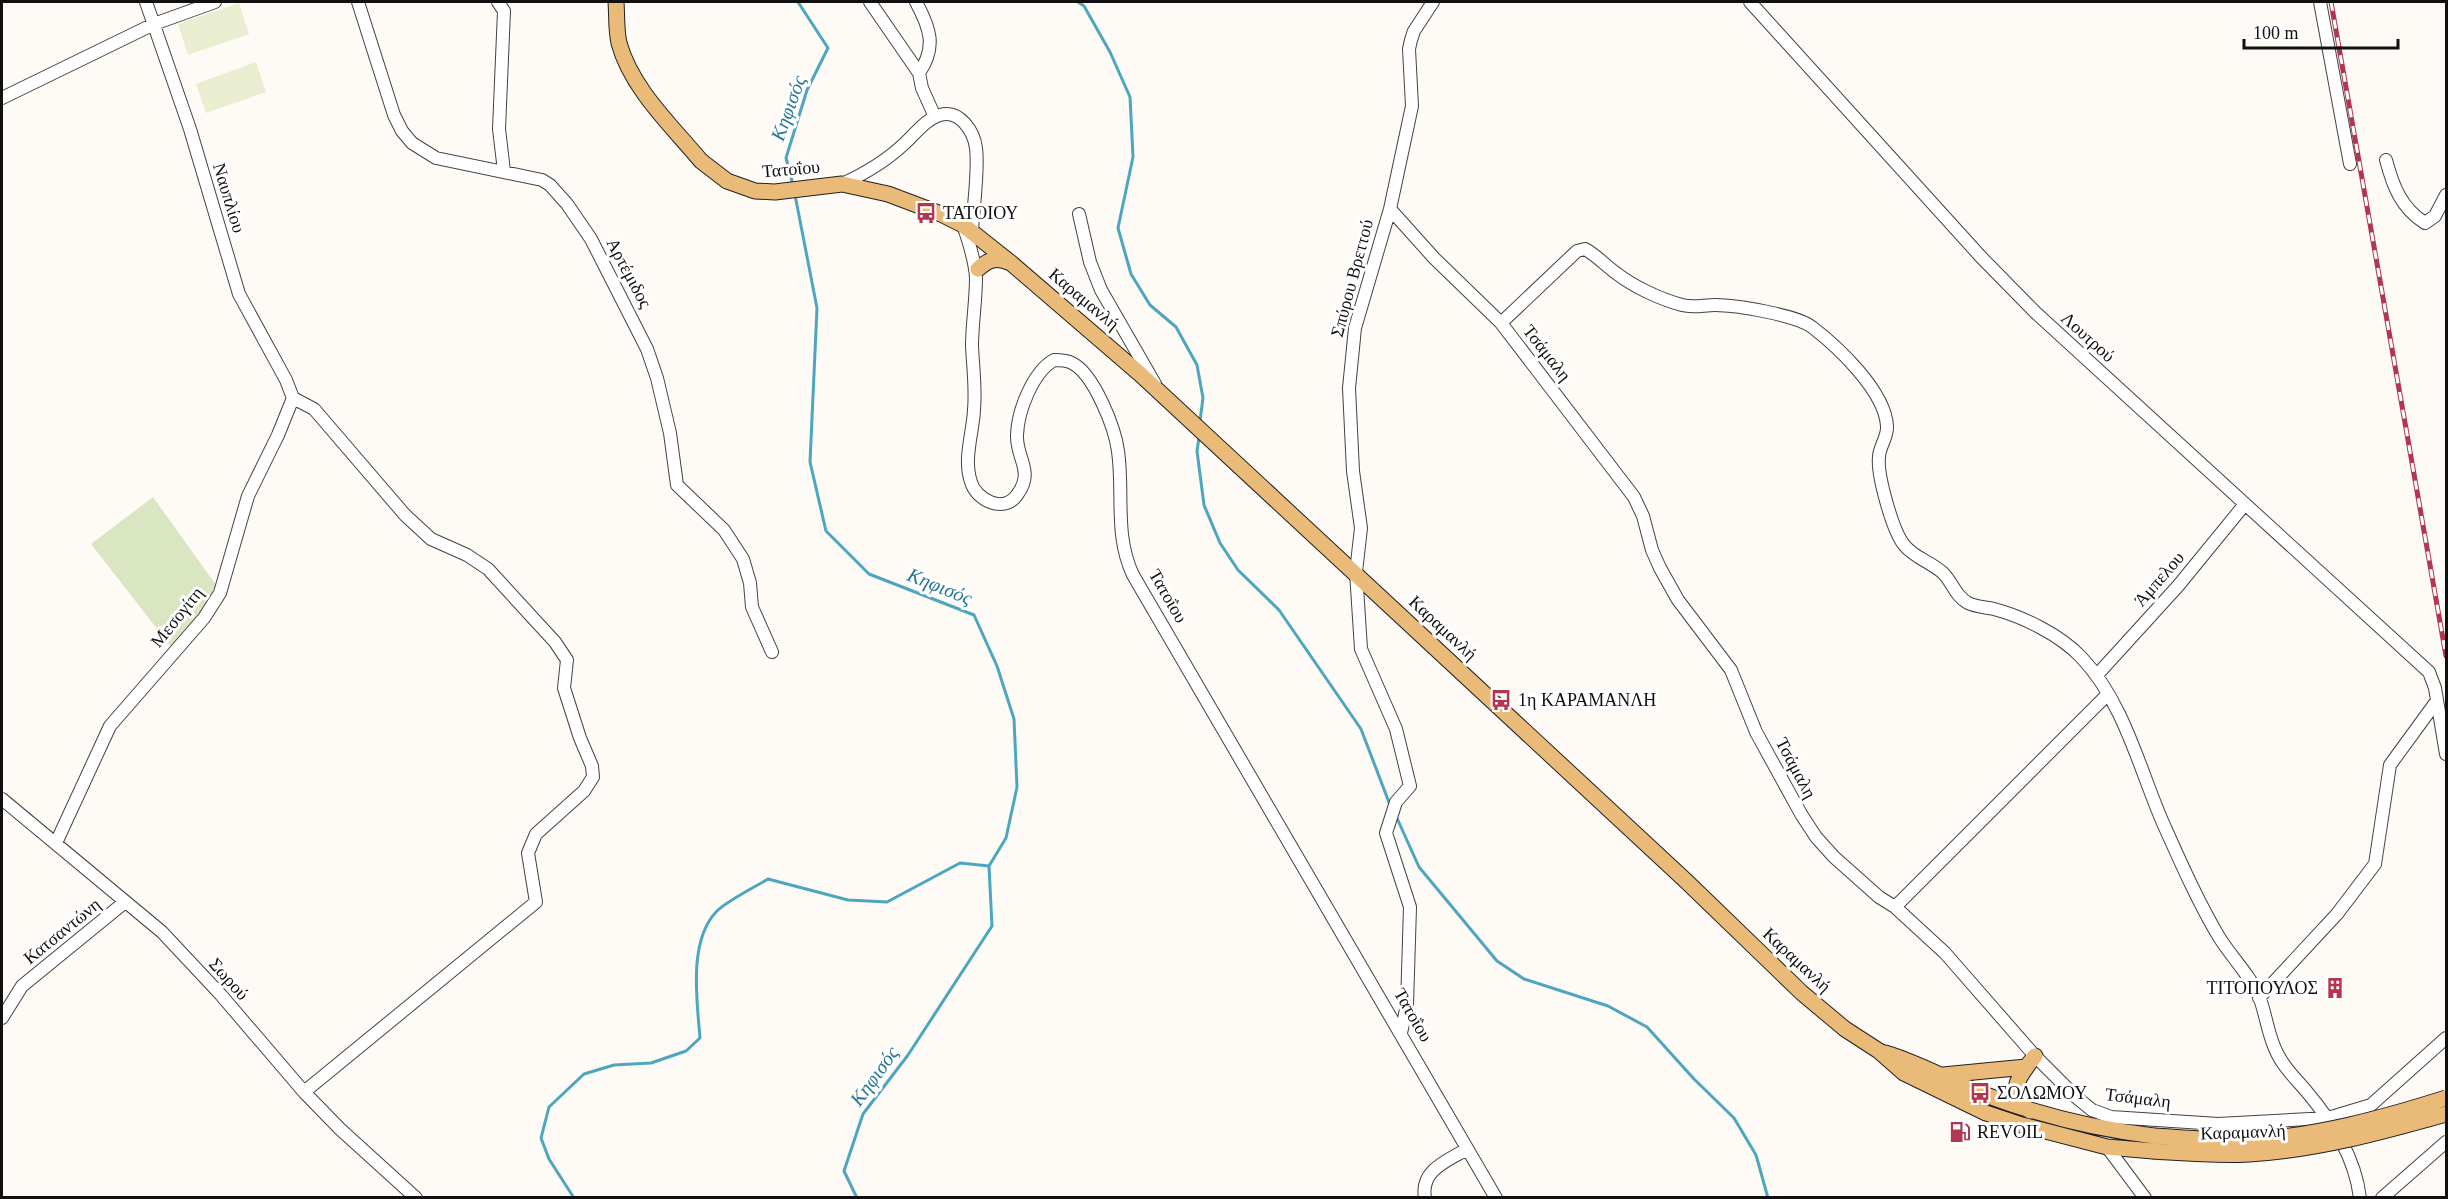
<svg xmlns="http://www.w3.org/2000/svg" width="2448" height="1199" viewBox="0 0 2448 1199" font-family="Georgia,serif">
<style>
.green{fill:#dae6c1}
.pitch{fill:#e9eed1}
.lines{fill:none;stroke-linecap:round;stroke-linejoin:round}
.stream{stroke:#4da6bf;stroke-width:3}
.minor-casing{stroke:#434343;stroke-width:14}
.major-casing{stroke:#212121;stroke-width:17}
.minor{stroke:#fff;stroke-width:12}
.major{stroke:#eaba79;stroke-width:15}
.rail-casing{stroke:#b23652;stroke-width:5}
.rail{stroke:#fff;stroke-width:3;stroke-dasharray:9;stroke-linecap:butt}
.major-bridge-casing{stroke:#212121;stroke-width:17;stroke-linecap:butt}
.major-bridge{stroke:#eaba79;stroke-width:15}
.labels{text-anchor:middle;stroke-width:6;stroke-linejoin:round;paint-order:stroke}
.street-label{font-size:18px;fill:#101010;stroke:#fff}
.poi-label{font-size:18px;fill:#101010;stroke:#fff;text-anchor:start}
.water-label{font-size:20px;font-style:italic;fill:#267896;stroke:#fff}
</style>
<rect width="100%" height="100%" fill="#fefaf5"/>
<path class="green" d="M153,497L216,585L203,610L172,648L91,544Z"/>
<path class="pitch" d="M239,3L249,34L188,55L178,24Z
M256,62L266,92L206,113L196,84Z"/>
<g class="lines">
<path class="stream" d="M1078,2L1084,6L1110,52L1130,97L1133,157L1118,228L1131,274L1150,305L1176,327L1197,365L1203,398L1200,421
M793,185L786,158L807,90L828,48L798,2
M795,195L817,308L810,462L826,531L869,574L974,615L997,666L1014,719L1017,787L1006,838L989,866L992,926L908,1055L863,1114L844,1171L857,1198
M1199,437L1197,451L1204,505L1220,543L1238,570L1279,610L1361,729L1390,805
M1396,816L1419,867L1497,961L1524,979L1608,1006L1647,1027L1694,1079L1734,1118L1756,1155L1768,1198
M574,1198L549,1159L541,1138L549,1107L584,1074L614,1065L651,1063L686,1051L700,1038C697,1001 688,940 717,911C728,900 755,887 768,879L848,900L887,902L960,863L989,866"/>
<defs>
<path id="minor" d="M146,2L190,129L239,294L286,380L293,398
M358,2L394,115L402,131L412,143L436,158L542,180L550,185L567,204L591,239L647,349L657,378L670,433L677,485L724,530L743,559L750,583L752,607L772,652
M498,2L504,11L499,129L504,171
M870,2L919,73L922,88L935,117
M916,2C930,28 937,47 919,73
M1750,2L1981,257L2036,313L2429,672L2435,688L2446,754
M2320,2L2350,164
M2,98L154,24L215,2
M2386,160C2393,186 2401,208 2425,223L2435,216L2446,195
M842,184C864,174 887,160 904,144C915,134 926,119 940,115C960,109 974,132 976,148C979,171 973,208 972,232
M1390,209L1434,258L1501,323L1634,497L1643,516L1652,550L1660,568L1678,600L1731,670L1756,732L1801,814L1816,837L1834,857L1879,897L1895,907L1945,953L2035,1056L2076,1097L2092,1110L2111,1117L2218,1124L2328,1118L2371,1105L2446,1038
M1079,214L1090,262L1101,290L1155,384
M963,225C969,242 975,260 976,278C976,301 972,324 972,346C973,367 976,389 974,410C973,433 963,459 971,482C976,500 1004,514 1017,495C1035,471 1016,459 1017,435C1018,410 1033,372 1054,360C1060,360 1066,360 1072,363C1094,374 1115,428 1118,451C1124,493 1114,535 1133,575L1496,1198
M1501,323L1577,251L1585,249C1596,255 1605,265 1616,273C1634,287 1660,299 1682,305C1693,308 1704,305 1715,305C1736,305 1796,315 1812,327C1838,347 1885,391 1887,426C1888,437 1879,447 1879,457C1877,475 1893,533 1905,546C1915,558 1931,562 1943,573C1953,583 1955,596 1968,603C1976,607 1985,607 1994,609C2024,617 2060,635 2081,657C2124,702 2139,768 2163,823C2180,861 2198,902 2219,937C2232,958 2251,976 2260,999C2267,1018 2268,1037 2278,1055C2285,1069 2297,1080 2307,1092C2333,1123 2355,1157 2360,1198
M293,398L314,409L405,515L431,539L467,555L488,569L555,642L567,660L564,688L580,738L592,766L593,777L584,791L536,834L528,853L536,902L304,1092
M2097,675L2178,586L2245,504
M2,799L162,932L221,995L304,1092L340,1129L416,1198
M56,843L110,726L204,618L220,593L248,496L278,435L293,398
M1895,907L2108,694
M2259,998L2337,914L2375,864L2390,765L2436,702
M2,1018L22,986L125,902
M1401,1033L1407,1005L1410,907L1386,833L1396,802L1410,786L1396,729L1361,649L1356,572L1361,528L1353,471L1349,388L1355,328L1390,209L1412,106L1409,49L1411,40L1414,31L1433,2
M2107,1147L2145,1198
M1425,1198C1420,1170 1447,1161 1467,1149
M2382,1198L2446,1142"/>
<path id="major" d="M616,2C617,15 616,30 619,43C631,88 672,126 701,161L727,181L755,191L775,192L842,184L888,194L941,214L963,225L1011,263L1140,374L1685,880L1802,993L1845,1029L1879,1051L1904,1073L1986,1113L2022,1125L2107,1147L2153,1151
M978,269C988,260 995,257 1008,262
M1885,1053C1919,1063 1950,1081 1983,1094C2039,1115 2095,1129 2154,1136
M1943,1075L2026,1067
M2030,1111C2004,1092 2020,1075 2035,1056"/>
</defs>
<use href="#minor" class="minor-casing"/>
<use href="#major" class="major-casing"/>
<use href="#minor" class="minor"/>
<use href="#major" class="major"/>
<defs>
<path id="rail" d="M2331,2L2446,656"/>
</defs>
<use href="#rail" class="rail-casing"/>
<use href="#rail" class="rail"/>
<defs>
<path id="major-bridge" d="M2154,1136C2186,1138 2218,1141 2250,1140C2317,1136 2383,1118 2446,1098
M2153,1151C2185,1153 2217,1156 2249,1154C2317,1150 2382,1132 2446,1114"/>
</defs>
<use href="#major-bridge" class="major-bridge-casing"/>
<use href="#major-bridge" class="major-bridge"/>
</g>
<defs>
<symbol id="bus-bare" viewBox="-9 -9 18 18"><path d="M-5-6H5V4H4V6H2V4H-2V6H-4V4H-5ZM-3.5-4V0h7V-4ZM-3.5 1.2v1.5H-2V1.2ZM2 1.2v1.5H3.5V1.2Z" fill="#b23652" stroke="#fff" stroke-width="2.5" paint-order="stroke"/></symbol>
<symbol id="building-bare" viewBox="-9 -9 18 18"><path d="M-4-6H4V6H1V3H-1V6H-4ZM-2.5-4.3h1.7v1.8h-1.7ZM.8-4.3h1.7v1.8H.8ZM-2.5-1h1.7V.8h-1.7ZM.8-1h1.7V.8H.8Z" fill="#b23652" stroke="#fff" stroke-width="2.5" paint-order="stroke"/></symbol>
<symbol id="fuel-bare" viewBox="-9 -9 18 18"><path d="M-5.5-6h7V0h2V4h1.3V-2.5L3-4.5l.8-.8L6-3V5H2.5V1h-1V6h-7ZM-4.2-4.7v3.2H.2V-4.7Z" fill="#b23652" stroke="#fff" stroke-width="2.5" paint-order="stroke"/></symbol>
</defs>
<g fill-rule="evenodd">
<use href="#bus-bare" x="911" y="198" width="30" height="30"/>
<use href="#bus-bare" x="1486" y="685" width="30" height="30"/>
<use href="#building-bare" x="2320" y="973" width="30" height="30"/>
<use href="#bus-bare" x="1965" y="1078" width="30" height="30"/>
<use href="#fuel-bare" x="1945" y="1117" width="30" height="30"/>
</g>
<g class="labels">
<g class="street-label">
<text transform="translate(791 169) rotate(-5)" y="6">Τατοΐου</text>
<text transform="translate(229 198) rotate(73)" y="6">Ναυπλίου</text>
<text transform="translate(629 273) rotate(62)" y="6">Αρτέμιδος</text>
<text transform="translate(1352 278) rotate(-75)" y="6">Σπύρου Βρεττού</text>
<text transform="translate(1084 299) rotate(40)" y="6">Καραμανλή</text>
<text transform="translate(2088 337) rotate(42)" y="6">Λουτρού</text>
<text transform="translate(1547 353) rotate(52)" y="6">Τσάμαλη</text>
<text transform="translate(2159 579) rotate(-49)" y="6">Άμπελου</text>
<text transform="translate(1168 596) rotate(60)" y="6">Τατοΐου</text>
<text transform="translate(177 617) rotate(-51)" y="6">Μεσογίτη</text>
<text transform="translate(1443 628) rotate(43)" y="6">Καραμανλή</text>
<text transform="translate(1796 768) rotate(62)" y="6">Τσάμαλη</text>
<text transform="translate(62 931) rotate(-39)" y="6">Κατσαντώνη</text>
<text transform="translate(1797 960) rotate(43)" y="6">Καραμανλή</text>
<text transform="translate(229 979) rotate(48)" y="6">Σωρού</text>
<text transform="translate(1413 1015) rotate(60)" y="6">Τατοΐου</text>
<text transform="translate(2138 1098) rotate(7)" y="6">Τσάμαλη</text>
<text transform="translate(2243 1132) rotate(-2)" y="6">Καραμανλή</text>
</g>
<g class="poi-label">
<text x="943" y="219">ΤΑΤΟΙΟΥ</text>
<text x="1518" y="706">1η ΚΑΡΑΜΑΝΛΗ</text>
<text x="2318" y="994" text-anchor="end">ΤΙΤΟΠΟΥΛΟΣ</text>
<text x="1997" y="1099">ΣΟΛΩΜΟΥ</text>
<text x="1977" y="1138">REVOIL</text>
</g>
<g class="water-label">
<text transform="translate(788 108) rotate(-70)" y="7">Κηφισός</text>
<text transform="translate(940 586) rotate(22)" y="7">Κηφισός</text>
<text transform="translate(874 1076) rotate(-54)" y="7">Κηφισός</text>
</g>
</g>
<rect width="2448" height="1199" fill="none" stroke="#101010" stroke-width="6"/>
<path d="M2244 39v9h154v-9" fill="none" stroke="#101010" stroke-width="3"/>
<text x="2253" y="39" font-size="18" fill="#101010" stroke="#ffffff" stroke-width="4.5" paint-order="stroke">100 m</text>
</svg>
